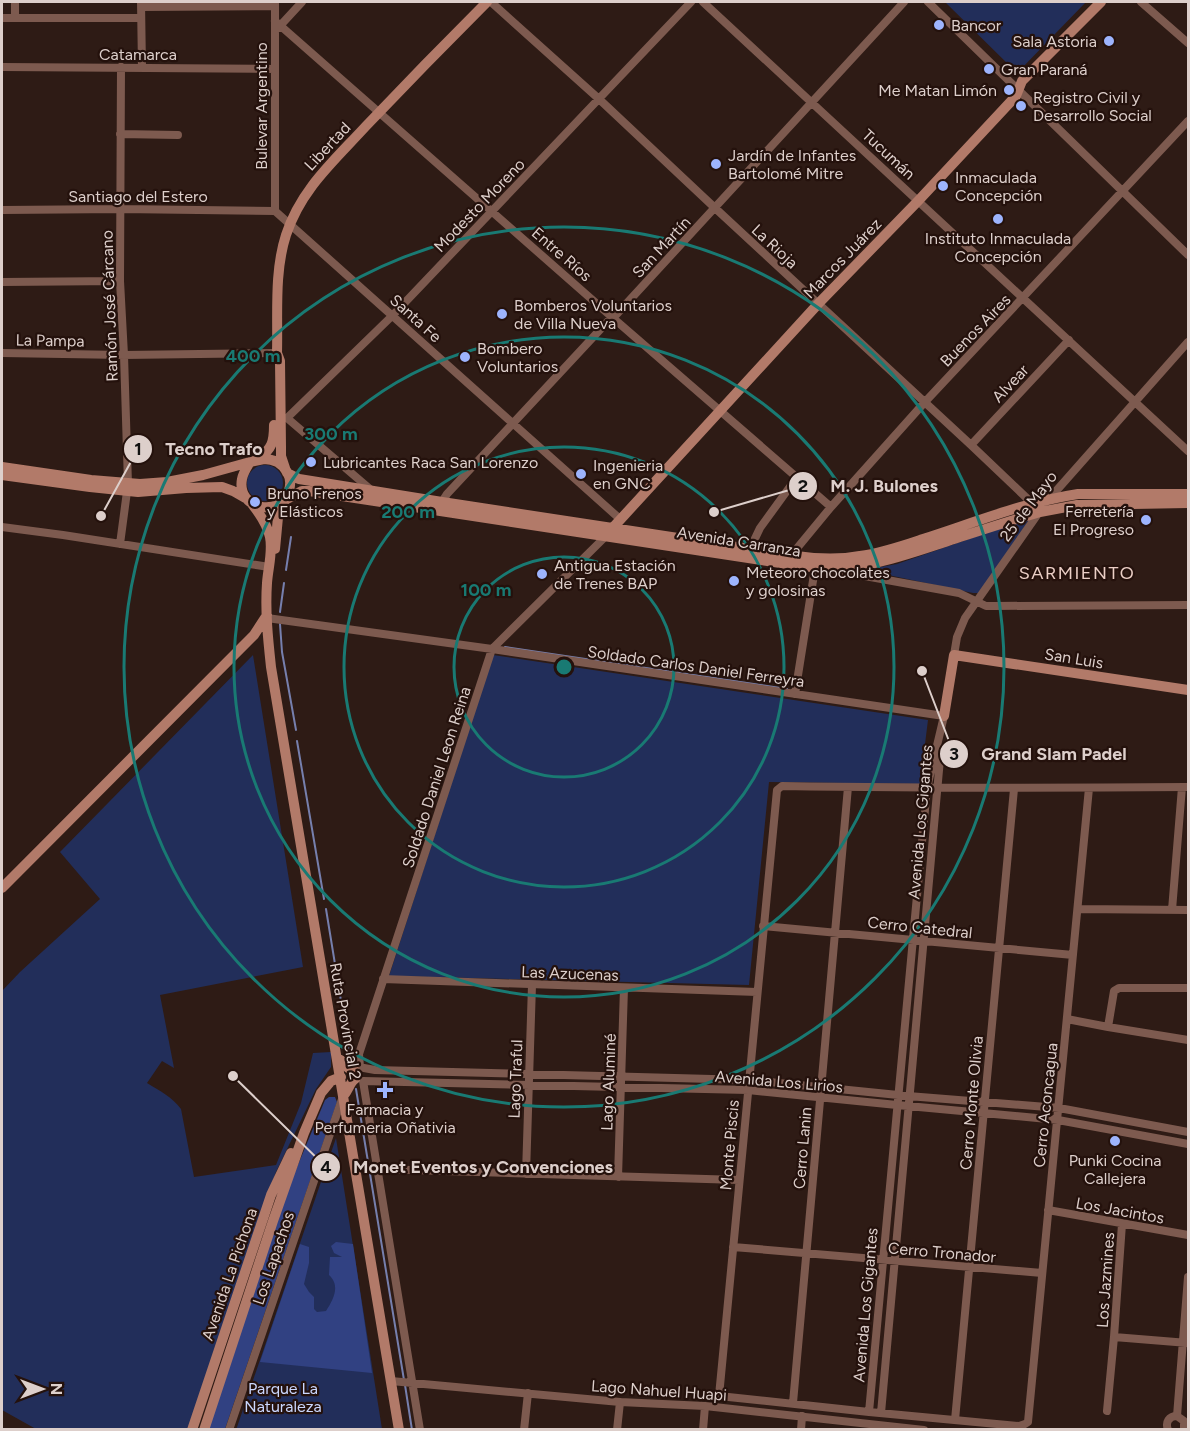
<svg xmlns="http://www.w3.org/2000/svg" width="1190" height="1431" viewBox="0 0 1190 1431" font-family="Figtree,sans-serif">
<style>
.green{fill:#222e5a}
.forest{fill:#314182}
.lines{fill:none;stroke-linecap:round;stroke-linejoin:round}
.stream{stroke:#767fad;stroke-width:2}
.street{stroke:#7d5a4f;stroke-width:8}
.secondary{stroke:#b27a69;stroke-width:10}
.ring{fill:none;stroke:#197a73;stroke-width:3}
.poi-dot{fill:#9db4fd;stroke:#24110c;stroke-width:2}
.labels{text-anchor:middle;stroke-width:4.5;stroke-linejoin:round;paint-order:stroke}
.poi-label{font-size:16px;fill:#ddcfcb;stroke:#24110c;text-anchor:start}
.street-label{font-size:16px;fill:#ddcfcb;stroke:#24110c}
.park-label{font-size:16px;fill:#cad7fe;stroke:#24110c}
.neighbourhood-label{font-size:18px;letter-spacing:1.5px;fill:#ebcfc6;stroke:#24110c}
.centre{fill:#197a73;stroke:#24110c;stroke-width:3}
.ring-label{font-size:18px;text-anchor:middle;font-weight:bold;fill:#197a73;stroke:#24110c;stroke-width:4.5;stroke-linejoin:round;paint-order:stroke}
.leader{fill:none;stroke:#ddcfcb;stroke-width:2}
.callout-dot{fill:#ddcfcb;stroke:#24110c;stroke-width:2}
.mark-label{font-size:18px;text-anchor:middle;font-weight:bold;fill:#111}
.callout-label{font-size:18px;text-anchor:middle;font-weight:bold;fill:#ddcfcb;stroke:#24110c;stroke-width:4.5;stroke-linejoin:round;paint-order:stroke}
</style>
<rect width="100%" height="100%" fill="#2e1b15"/>
<path class="green" d="M945,2H1086L1020,70L1017,71L1013,69Z
M247 483a18 18 0 1 1 36 0a18 18 0 1 1-36 0Z
M1027,519L1029,520L979,593H973L874,572L873,570L875,568L897,564Z
M253,655L303,967L160,995L174,1068L162,1061L147,1083C160,1091 172,1097 181,1109L194,1177L276,1165L301,1103L313,1053L331,1052V1067L316,1089L276,1172L188,1429H36L2,1410V991L20,972L100,899L60,852Z
M493,655L928,720L920,784L769,782L749,985L389,976Z
M336,1138L382,1429L236,1430Z"/>
<path class="forest" d="M329,1097H335L337,1102L336,1105L225,1429L208,1430L287,1191L325,1100Z
M336,1242L353,1244L372,1373L260,1362L300,1244L309,1247V1263L304,1284L309,1292L314,1297V1309L317,1312L326,1311C333,1300 341,1286 329,1275L330,1257H342L334,1253L331,1246Z"/>
<g class="lines">
<path class="stream" d="M286,570L291,537
M280,612L284,583
M280,624L282,652L296,730
M505,647L787,689
M297,741L324,899
M326,909L350,1056
M356,1089L404,1380
M405,1385L412,1430"/>
<path class="street" d="M15,2V18
M141,2L142,68
M491,2L599,99L715,208L971,445L1035,506
M703,2L1188,451
M928,2L1188,255
M1141,2L1188,43
M141,7L275,6
M2,18H141
M275,21L613,318L831,507
M278,28L302,2
M2,67L275,69
M120,134L178,135
M2,210L121,209L275,211
M275,211L620,519
M275,211V2
M2,282L120,281
M2,353L124,355L277,353
M281,418H287L393,315L691,2
M287,418L370,489
M971,445L1069,340
M1049,499L1188,342
M440,505L447,494L610,319L615,316L904,2
M2,527L63,535L269,567
M120,544L128,484L124,355L120,281L121,67
M750,549L760,528L797,477
M797,559L796,556L798,547L831,507L924,403L1188,121
M837,571L959,593L986,606H993L1188,605
M267,618L492,649L944,716
M954,655L957,637L965,618L1040,511
M795,694L815,568
M1089,788L1028,1422L1025,1424L1019,1426L869,1412L719,1396L777,790L782,786C918,788 1053,788 1188,787
M1078,909L1188,910
M1172,910L1182,787
M763,926L1073,955
M383,979L757,992
M1067,1019L1108,1027L1188,1040
M1108,1027L1114,991L1119,988H1188
M360,1067L359,1054L492,649L606,536
M364,1068L375,1070L749,1080L908,1096L1059,1108L1188,1132
M378,1169L739,1180
M526,1174L532,985
M618,1177L624,988
M1048,1210L1188,1235
M1122,1224L1114,1337L1188,1343
M733,1247L1042,1273
M391,1381L620,1402L705,1406L924,1430
M793,1403L848,787
M1107,1411L1114,1337
M869,1412L927,788L944,716
M881,1413L941,748
M1177,1416L1188,1277
M955,1420L1014,789
M229,1430L342,1099
M420,1430L363,1081L748,1090L897,1105L1058,1120L1188,1144
M524,1430L528,1393
M617,1430L620,1402
M703,1430L705,1406
M801,1430L802,1416
M1168,1430C1165,1422 1169,1416 1177,1416L1184,1421V1430"/>
<path class="secondary" d="M258,459C272,449 274,442 274,425
M264,459C273,459 282,463 287,472C290,477 291,484 289,490C281,519 236,509 242,479C243,473 247,467 250,462Z
M2,467L91,480L140,484L167,482L203,475L250,462
M286,471L281,456V447L280,361L277,353C278,314 274,272 286,235C301,189 334,161 366,126C406,84 446,43 487,2
M287,473L299,479L442,502L796,556C817,559 839,560 860,556C882,553 902,546 923,539C973,523 1025,502 1078,494H1188
M2,475L90,487L138,492L186,488L222,487L233,491L247,499
M283,501L302,491H309L800,566C858,573 894,559 948,541C979,531 1009,521 1040,512L1077,505L1188,503
M252,504C260,514 267,524 270,537C273,552 268,568 267,583C265,611 268,639 271,667L399,1430
M608,533L818,304L919,200L1016,96L1022,81L1101,2
M275,549L278,517L282,502
M944,716L954,655L1188,690
M2,888L254,635L267,615
M337,1058L346,1063L348,1068L354,1070
M344,1095C349,1089 350,1082 355,1079
M192,1430L271,1195L291,1153
M204,1430L273,1221L304,1133L321,1093L331,1081L341,1077"/>
</g>
<g class="ring">
<circle cx="564" cy="667" r="110"/>
<circle cx="564" cy="667" r="220"/>
<circle cx="564" cy="667" r="330"/>
<circle cx="564" cy="667" r="440"/>
</g>
<g class="poi-dot">
<circle cx="939" cy="25" r="6"/>
<circle cx="1109" cy="41" r="6"/>
<circle cx="989" cy="69" r="6"/>
<circle cx="1009" cy="90" r="6"/>
<circle cx="1021" cy="106" r="6"/>
<circle cx="716" cy="164" r="6"/>
<circle cx="943" cy="186" r="6"/>
<circle cx="998" cy="219" r="6"/>
<circle cx="502" cy="314" r="6"/>
<circle cx="465" cy="357" r="6"/>
<circle cx="311" cy="462" r="6"/>
<circle cx="581" cy="474" r="6"/>
<circle cx="255" cy="502" r="6"/>
<circle cx="1146" cy="520" r="6"/>
<circle cx="542" cy="574" r="6"/>
<circle cx="734" cy="581" r="6"/>
<path d="M382 1081h6v6h6v6h-6v6h-6v-6h-6v-6h6z"/>
<circle cx="1115" cy="1141" r="6"/>
</g>
<g class="labels">
<g class="poi-label">
<text x="951" y="31">Bancor</text>
<text x="1097" y="47" text-anchor="end">Sala Astoria</text>
<text x="1001" y="75">Gran Paraná</text>
<text x="997" y="96" text-anchor="end">Me Matan Limón</text>
<text x="1033" y="103">Registro Civil y<tspan x="1033" dy="18">Desarrollo Social</tspan></text>
<text x="728" y="161">Jardín de Infantes<tspan x="728" dy="18">Bartolomé Mitre</tspan></text>
<text x="955" y="183">Inmaculada<tspan x="955" dy="18">Concepción</tspan></text>
<text x="998" y="244" text-anchor="middle">Instituto Inmaculada<tspan x="998" dy="18">Concepción</tspan></text>
<text x="514" y="311">Bomberos Voluntarios<tspan x="514" dy="18">de Villa Nueva</tspan></text>
<text x="477" y="354">Bombero<tspan x="477" dy="18">Voluntarios</tspan></text>
<text x="323" y="468">Lubricantes Raca San Lorenzo</text>
<text x="593" y="471">Ingenieria<tspan x="593" dy="18">en GNC</tspan></text>
<text x="267" y="499">Bruno Frenos<tspan x="267" dy="18">y Elásticos</tspan></text>
<text x="1134" y="517" text-anchor="end">Ferretería<tspan x="1134" dy="18">El Progreso</tspan></text>
<text x="554" y="571">Antigua Estación<tspan x="554" dy="18">de Trenes BAP</tspan></text>
<text x="746" y="578">Meteoro chocolates<tspan x="746" dy="18">y golosinas</tspan></text>
<text x="385" y="1115" text-anchor="middle">Farmacia y<tspan x="385" dy="18">Perfumeria Oñativia</tspan></text>
<text x="1115" y="1166" text-anchor="middle">Punki Cocina<tspan x="1115" dy="18">Callejera</tspan></text>
</g>
<g class="street-label">
<text x="138" y="60">Catamarca</text>
<text transform="translate(261 106) rotate(-90)" y="6">Bulevar Argentino</text>
<text transform="translate(327 146) rotate(-47)" y="6">Libertad</text>
<text transform="translate(889 154) rotate(43)" y="6">Tucumán</text>
<text x="138" y="202">Santiago del Estero</text>
<text transform="translate(479 205) rotate(-46)" y="6">Modesto Moreno</text>
<text transform="translate(775 246) rotate(43)" y="6">La Rioja</text>
<text transform="translate(661 247) rotate(-47)" y="6">San Martín</text>
<text transform="translate(562 254) rotate(41)" y="6">Entre Ríos</text>
<text transform="translate(842 258) rotate(-46)" y="6">Marcos Juárez</text>
<text transform="translate(109 306) rotate(-92)" y="6">Ramón José Cárcano</text>
<text transform="translate(416 318) rotate(42)" y="6">Santa Fe</text>
<text transform="translate(975 330) rotate(-46)" y="6">Buenos Aires</text>
<text transform="translate(50 340) rotate(1)" y="6">La Pampa</text>
<text transform="translate(1010 383) rotate(-47)" y="6">Alvear</text>
<text transform="translate(1028 506) rotate(-53)" y="6">25 de Mayo</text>
<text transform="translate(739 541) rotate(9)" y="6">Avenida Carranza</text>
<text transform="translate(1074 658) rotate(9)" y="6">San Luis</text>
<text transform="translate(696 666) rotate(8)" y="6">Soldado Carlos Daniel Ferreyra</text>
<text transform="translate(436 777) rotate(-72)" y="6">Soldado Daniel Leon Reina</text>
<text transform="translate(920 822) rotate(-85)" y="6">Avenida Los Gigantes</text>
<text transform="translate(920 927) rotate(6)" y="6">Cerro Catedral</text>
<text transform="translate(570 973) rotate(2)" y="6">Las Azucenas</text>
<text transform="translate(346 1021) rotate(80)" y="6">Ruta Provincial 2</text>
<text transform="translate(515 1079) rotate(-88)" y="6">Lago Traful</text>
<text transform="translate(779 1081) rotate(5)" y="6">Avenida Los Lirios</text>
<text transform="translate(608 1082) rotate(-88)" y="6">Lago Aluminé</text>
<text transform="translate(971 1103) rotate(-85)" y="6">Cerro Monte Olivia</text>
<text transform="translate(1045 1105) rotate(-84)" y="6">Cerro Aconcagua</text>
<text transform="translate(729 1145) rotate(-85)" y="6">Monte Piscis</text>
<text transform="translate(802 1148) rotate(-85)" y="6">Cerro Lanin</text>
<text transform="translate(1120 1210) rotate(10)" y="6">Los Jacintos</text>
<text transform="translate(942 1252) rotate(5)" y="6">Cerro Tronador</text>
<text transform="translate(273 1258) rotate(-71)" y="6">Los Lapachos</text>
<text transform="translate(229 1274) rotate(-71)" y="6">Avenida La Pichona</text>
<text transform="translate(1105 1280) rotate(-86)" y="6">Los Jazmines</text>
<text transform="translate(865 1305) rotate(-85)" y="6">Avenida Los Gigantes</text>
<text transform="translate(659 1390) rotate(4)" y="6">Lago Nahuel Huapi</text>
</g>
<g class="park-label">
<text x="283" y="1394">Parque La<tspan x="283" dy="18">Naturaleza</tspan></text>
</g>
<g class="neighbourhood-label">
<text x="1077" y="579">SARMIENTO</text>
</g>
</g>
<circle cx="564" cy="667" r="9" class="centre"/>
<g class="ring-label">
<text x="253" y="362">400 m</text>
<text x="331" y="440">300 m</text>
<text x="408" y="518">200 m</text>
<text x="486" y="596">100 m</text>
</g>
<path class="leader" d="M101 516L138 449M714 512L803 486M922 671L954 754M233 1076L326 1167"/>
<g class="callout-dot">
<circle cx="101" cy="516" r="6"/>
<circle cx="714" cy="512" r="6"/>
<circle cx="922" cy="671" r="6"/>
<circle cx="233" cy="1076" r="6"/>
<circle cx="138" cy="449" r="15"/>
<circle cx="803" cy="486" r="15"/>
<circle cx="954" cy="754" r="15"/>
<circle cx="326" cy="1167" r="15"/>
</g>
<g class="mark-label">
<text x="138" y="455">1</text>
<text x="803" y="492">2</text>
<text x="954" y="760">3</text>
<text x="326" y="1173">4</text>
</g>
<g class="callout-label">
<text x="214" y="455">Tecno Trafo</text>
<text x="884" y="492">M. J. Bulones</text>
<text x="1054" y="760">Grand Slam Padel</text>
<text x="483" y="1173">Monet Eventos y Convenciones</text>
</g>
<rect width="1190" height="1431" fill="none" stroke="#ddcfcb" stroke-width="6"/>
<g transform="translate(42 1389) rotate(90)" stroke="#24110c" stroke-width="4.5" paint-order="stroke">
<path d="M0-4.5L10 22L0 15L-10 22Z" fill="#ddcfcb"/>
<text y="-9" font-size="16" font-weight="bold" text-anchor="middle" fill="#ddcfcb">N</text>
</g>
</svg>
